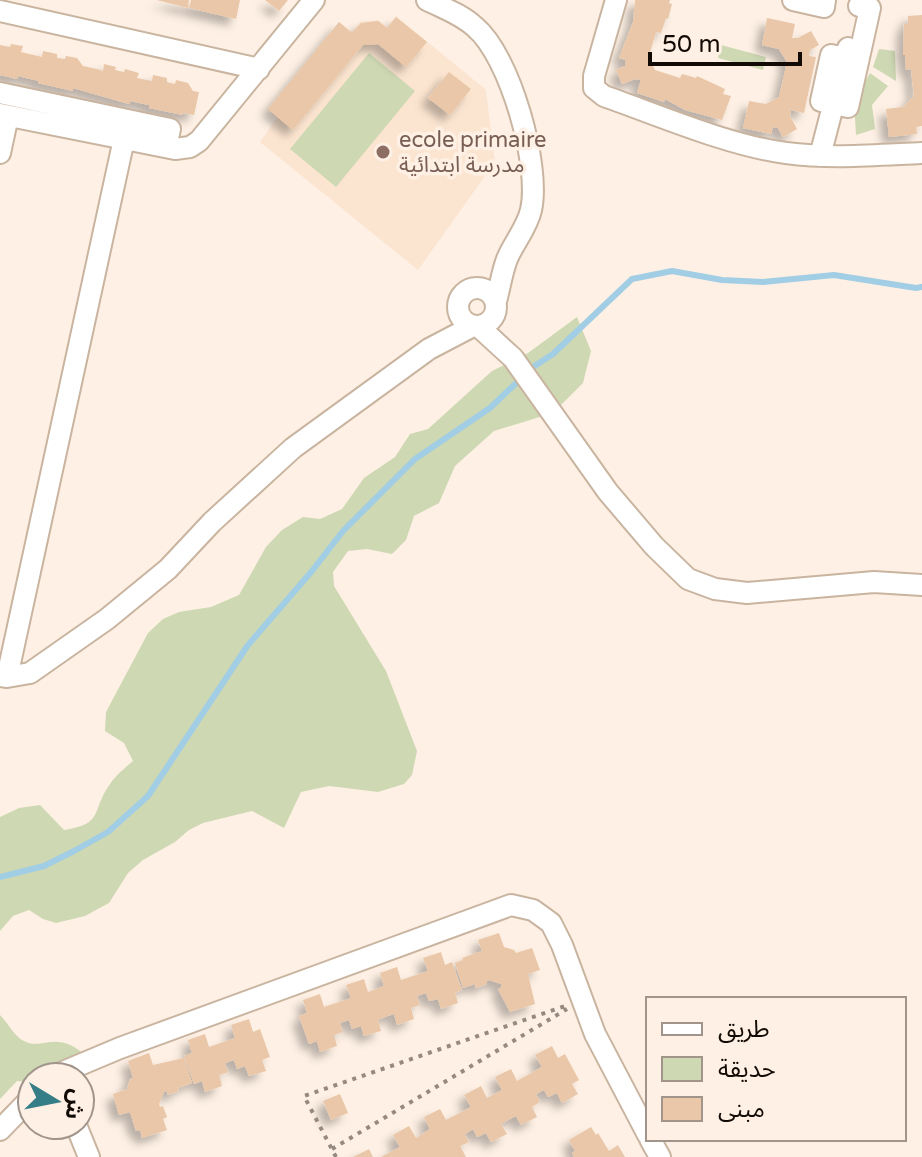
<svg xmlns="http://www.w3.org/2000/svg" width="922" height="1157" viewBox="0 0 922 1157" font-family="'Varela Round','Noto Sans Arabic',sans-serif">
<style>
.built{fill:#fce5d0}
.green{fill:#ced8b3}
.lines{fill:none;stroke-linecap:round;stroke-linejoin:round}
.stream{stroke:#a1cde5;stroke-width:6}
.building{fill:#e9c7a8;filter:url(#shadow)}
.street-casing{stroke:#c9b4a0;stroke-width:24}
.path{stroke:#958a81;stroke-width:4;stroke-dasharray:4 6;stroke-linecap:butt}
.street{stroke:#fff;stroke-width:20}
.education-dot{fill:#8d6e63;stroke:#fef0e4;stroke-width:3}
.labels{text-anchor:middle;stroke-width:7;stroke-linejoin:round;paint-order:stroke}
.education-label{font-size:22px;fill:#785e54;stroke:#fef0e4;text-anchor:start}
</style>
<defs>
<filter id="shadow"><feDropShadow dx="-7" dy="7" stdDeviation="4" flood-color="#0004"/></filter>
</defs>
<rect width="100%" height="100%" fill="#fef0e4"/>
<path class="built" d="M396,16L486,90L495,162L418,270L260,142L277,118L267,109L339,22L352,32L360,22L378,20L387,27Z"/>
<path class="green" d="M721,45L766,57L763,70L718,58Z
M879,49L895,51L896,81L873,67Z
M369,53L415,91L336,187L290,149Z
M870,73L888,86L872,105L875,129L856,135L854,101Z
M577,317L591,351L583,383L559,407L543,416L494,431L455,466L439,503L414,516L406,540L392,554L367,549L348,551L333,572L334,586L386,671L417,751L412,775L404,784L378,792L329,786L301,792L284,828L252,811L203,823L189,830L175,842L143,860L128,873L109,903L85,916L56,923L43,919L29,910L13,916L0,931V817L19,808L40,805L64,830C105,824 91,810 110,784C116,775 125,768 133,761L124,743L105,731L106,712L148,633L163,619L179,612L211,607L239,595L266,547L282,530L303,517L320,519L342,509L364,478L395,457L410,434L428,429L492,371L528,353Z
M0,1015C7,1022 14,1035 22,1040C43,1053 56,1026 89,1059L76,1077H32V1082L17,1081L0,1099Z"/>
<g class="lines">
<path class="stream" d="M0,877L44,866L74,851L108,832L148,796L248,645L312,571L343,531L415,459L490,408L533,367L553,354L632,279L672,271L722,280L763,282L834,275L916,288L922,287"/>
</g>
<path class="building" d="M157,0H189L188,8Z
M191,0H240L236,19L189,8Z
M265,0H288L279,11Z
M635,0H670L669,3L672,4L668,19L666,18L661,33L656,32L649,56L655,70L680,78L682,74L696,78L697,76L725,89L723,94L731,96L722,120L685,110L665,99L664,102L637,93L641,80L635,79L622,84L616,70L625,66L626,60L619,58L633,22Z
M922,15V126L916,127L917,134L889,137L886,109L903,107L914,96L911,69L906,70L905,55H903L904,24H908V16Z
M396,17L427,42L406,67L378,44L363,45L293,130L268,109L339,22L352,33L361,23L378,21L387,28Z
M767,18L795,24L792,38H798L811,31L819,45L810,50L809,56L816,57L804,113L791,110L790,116L797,129L783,137L778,128L773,127L771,134L743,128L749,101L766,104L779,97L787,62L779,49L762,45Z
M11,44L23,46L21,52L42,57L43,51L57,54V58L65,59L66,56L77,58L83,66L97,69L103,71L104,64L116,67L115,70L124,72L125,69L139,73L137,78L152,81L153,75L167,78V82L175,84L176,80L188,83L193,91L199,92L194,115L183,113V115L149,108V105L130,101L129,104L73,88V91L38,83L39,81L18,76L17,79L0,75V45L10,47Z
M449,72L471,89L450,115L428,98Z
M499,933L504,947L514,950L516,953L532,948L540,970L528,974L535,1004L510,1012L498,989L502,987L501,984L489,980L486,981L487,984L476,988L475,984L463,988L455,963L463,960L462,958L482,951L478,940Z
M441,952L445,965L452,962L462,990L455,993L458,1003L441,1009L438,999L429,1001L426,993L417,996L420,1005L411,1008L414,1019L397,1025L394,1014L385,1017L378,1020L381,1031L364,1036L361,1026L352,1029L349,1020L340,1023L343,1032L334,1035L337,1046L320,1052L317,1041L309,1044L299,1016L307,1013L303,1000L320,994L324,1007L351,998L346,985L364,979L368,992L384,986L380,973L397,967L401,980L428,971L423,958Z
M249,1019L253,1032L260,1029L270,1057L262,1060L266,1071L249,1076L245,1066L237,1069L234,1060L225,1063L228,1072L219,1075L222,1086L205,1092L202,1081L194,1084L184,1056L192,1053L188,1040L205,1034L209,1047L235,1038L231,1025Z
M552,1046L558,1058L565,1054L579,1080L572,1084L578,1094L562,1103L557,1093L548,1097L544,1090L536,1094L540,1102L532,1107L537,1117L521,1125L516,1116L508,1120L501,1124L507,1134L491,1142L486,1133L477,1137L473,1129L465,1134L469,1142L460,1146L466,1157H381L400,1147L393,1135L409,1126L416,1138L430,1129L424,1117L440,1109L446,1120L471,1107L464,1095L481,1086L487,1098L502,1090L495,1077L511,1069L517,1081L542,1067L535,1055Z
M149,1053L153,1065L184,1058L192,1083L178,1088L179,1091L168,1095L167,1091L164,1092L159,1104L160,1107L163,1106L167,1117L163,1119L167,1130L142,1138L140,1130L136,1131L130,1112L119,1115L113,1094L127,1089L130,1079L133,1078L128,1061Z
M340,1094L348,1113L331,1120L323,1101Z
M591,1127L596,1135L598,1133L609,1151L618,1145L625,1157H574L572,1153L575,1151L569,1140Z
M369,1149L373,1157H353Z"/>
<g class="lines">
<defs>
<path id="street" d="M427,0C443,8 461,14 475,27C510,56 541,166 531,210C527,228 514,242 507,259C502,272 500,287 496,301
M616,0L594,76V88L604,96C658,115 730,146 786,153C831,159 877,155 922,153
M793,0L824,7L825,0
M0,11L259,69
M845,58L831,55L821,101L848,107L870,8L859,6
M0,93L170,129L166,147
M0,114L175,149L190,147L199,141L314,0
M0,153L8,116
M820,156L848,48
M458 307a19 19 0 1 1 38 0a19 19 0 1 1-38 0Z
M478,326L513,358L608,492L654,546L688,579L715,589L747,593L874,582L922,585
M0,676L7,677L124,139
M7,677L30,673L107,619L168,569L212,522L293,448L429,349L473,326
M51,1077L120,1048L511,905L533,910L551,923L562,945L595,1034L648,1135
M76,1125L89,1157
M0,1130L32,1097
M650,1139L660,1157"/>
</defs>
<use href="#street" class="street-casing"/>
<path class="path" d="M332,1149L567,1009
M336,1157L304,1096L565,1006"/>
<use href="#street" class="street"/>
</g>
<circle class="education-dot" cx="383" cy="152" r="8"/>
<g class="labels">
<g class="education-label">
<text x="399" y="147">ecole primaire<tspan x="399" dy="25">مدرسة ابتدائية</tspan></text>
</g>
</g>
<rect x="646" y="997" width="260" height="144" fill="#fef0e4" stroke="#a0948b" stroke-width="2"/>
<rect x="662" y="1023" width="40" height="12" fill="#ffffff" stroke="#a0948b" stroke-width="2"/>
<text x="718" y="1037" font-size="24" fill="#120b05">طريق</text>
<rect x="662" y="1057" width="40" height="24" fill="#ced8b3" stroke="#a0948b" stroke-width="2"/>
<text x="718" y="1077" font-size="24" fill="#120b05">حديقة</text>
<rect x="662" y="1097" width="40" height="24" fill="#e9c7a8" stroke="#a0948b" stroke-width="2"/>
<text x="718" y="1117" font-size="24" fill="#120b05">مبنى</text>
<g transform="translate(56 1101) rotate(100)"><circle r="38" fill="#fef0e4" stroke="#a0948b" stroke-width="2"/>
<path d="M0-6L14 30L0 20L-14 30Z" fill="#367e87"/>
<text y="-12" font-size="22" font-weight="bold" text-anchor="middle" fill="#120b05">ش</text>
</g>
<path d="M650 52v12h150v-12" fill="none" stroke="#120b05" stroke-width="4"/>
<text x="662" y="52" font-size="24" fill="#120b05" stroke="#fef0e4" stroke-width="6" paint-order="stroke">50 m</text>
</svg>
